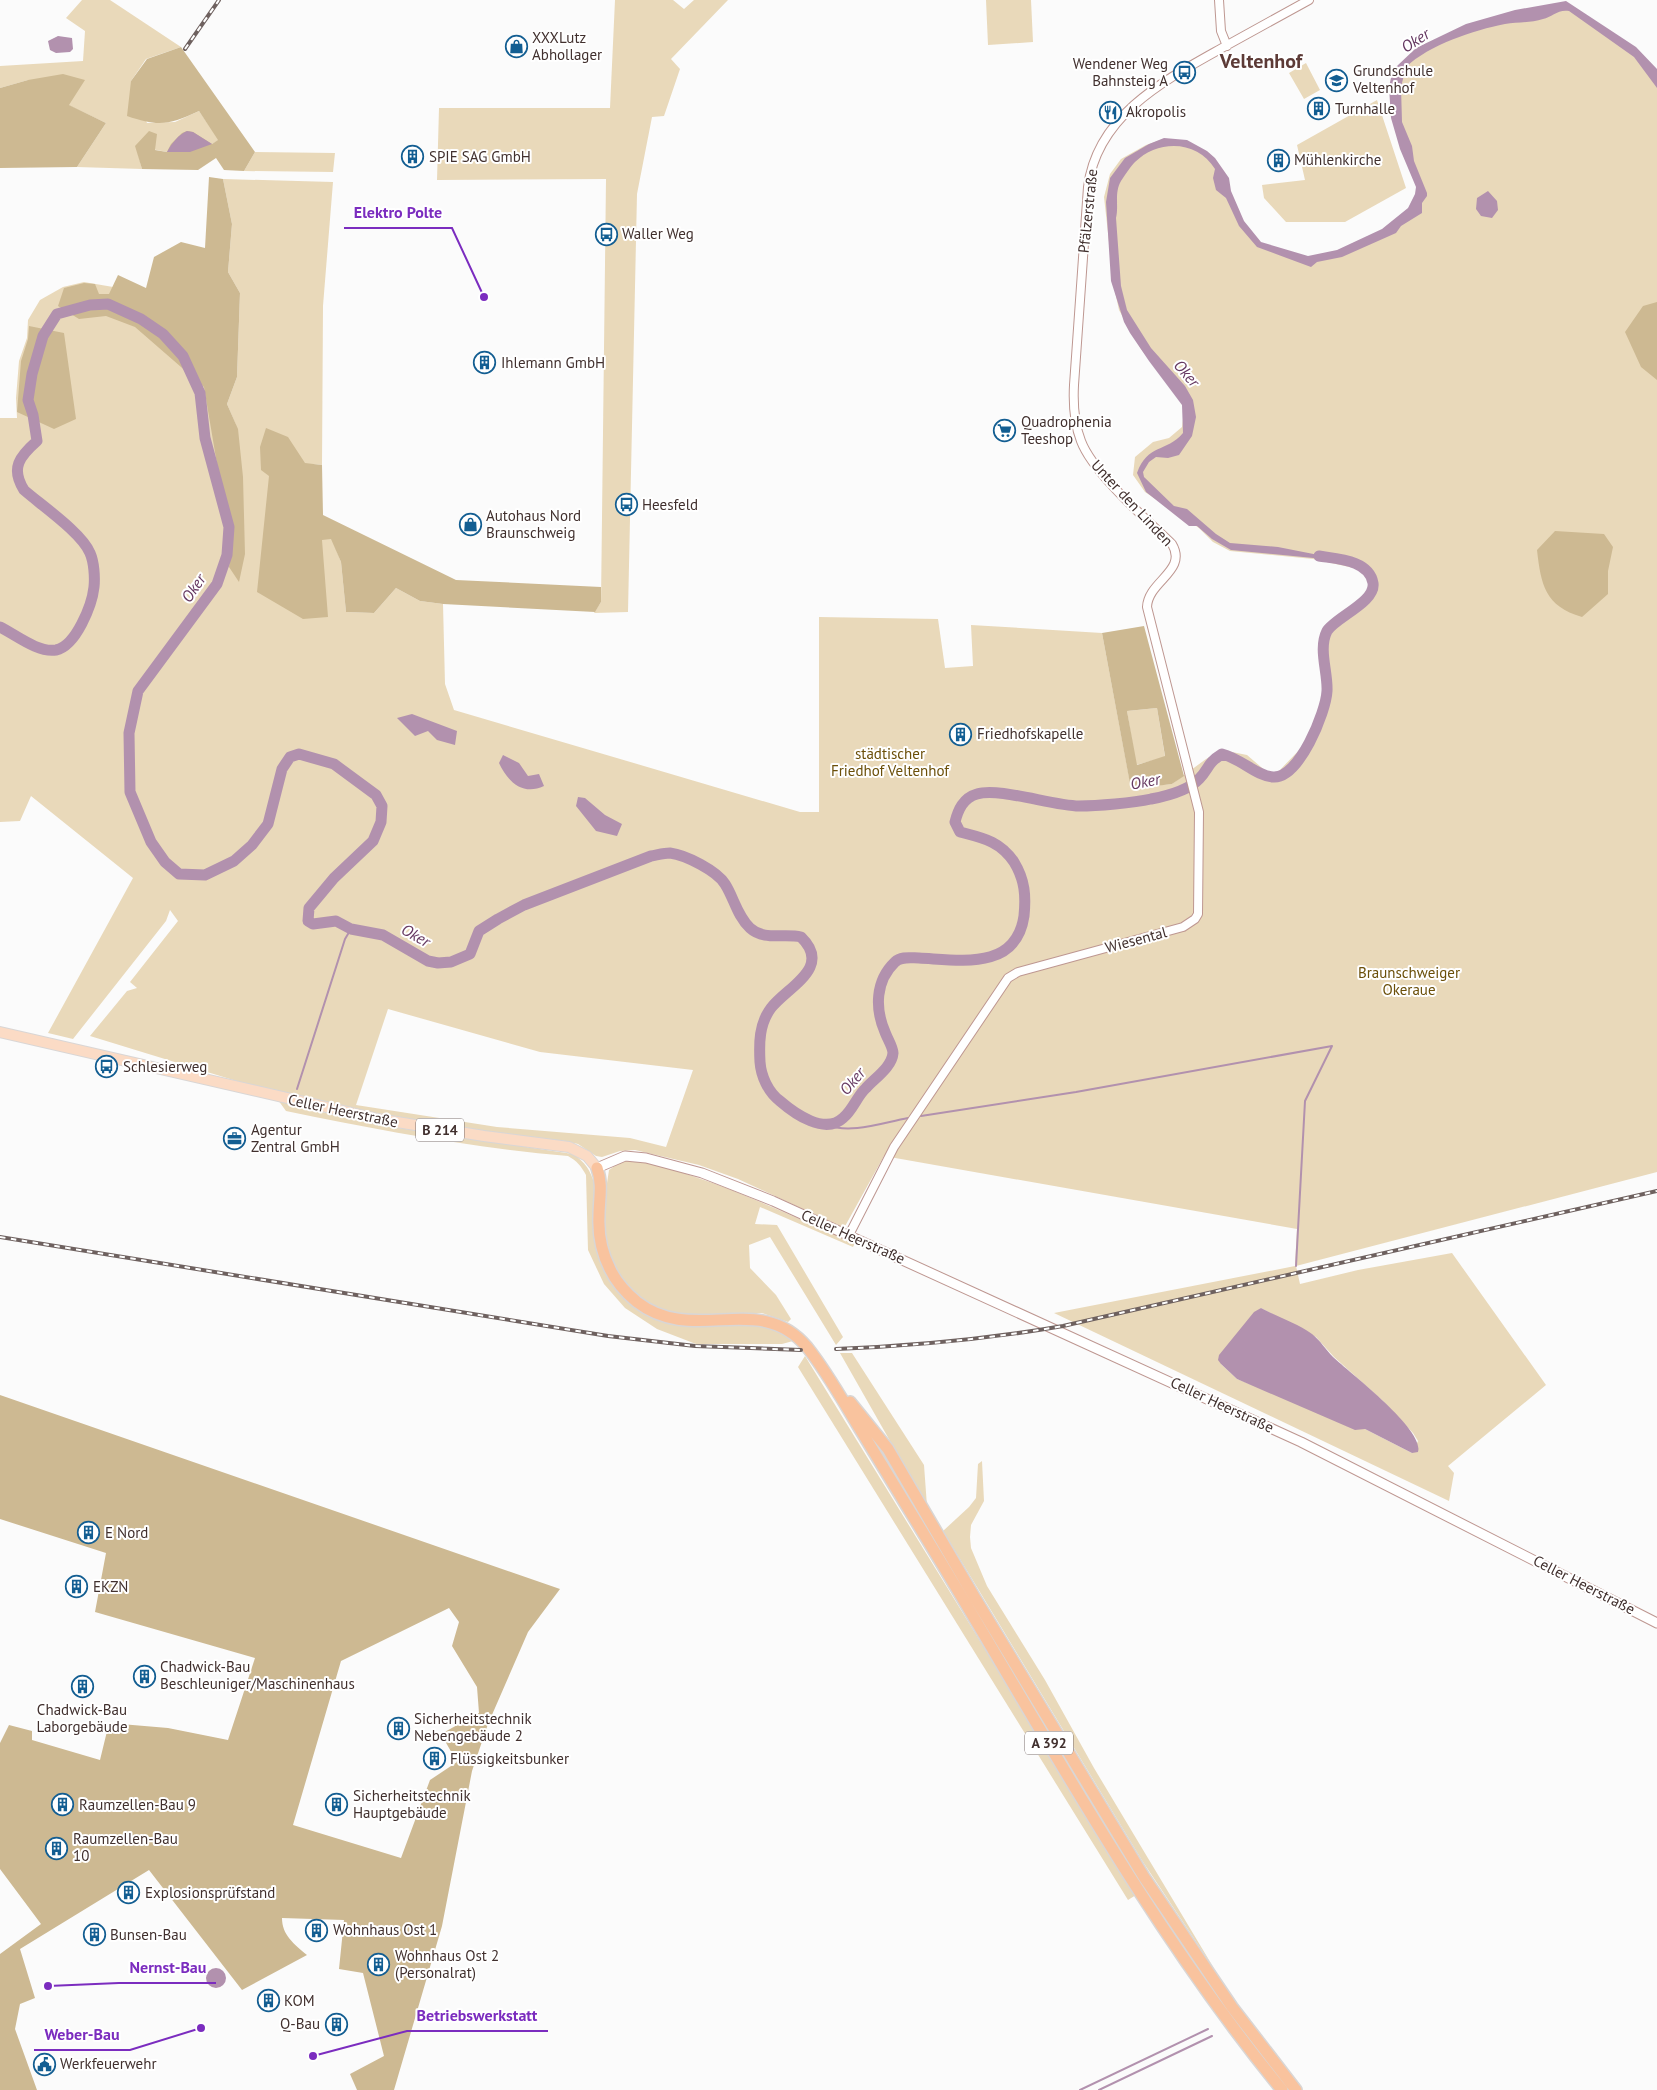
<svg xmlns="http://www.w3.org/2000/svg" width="1657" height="2090" viewBox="0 0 1657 2090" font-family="'PT Sans',sans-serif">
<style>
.green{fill:#e9d9ba;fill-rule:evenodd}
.forest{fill:#cdb992;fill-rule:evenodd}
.water{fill:#b291ae}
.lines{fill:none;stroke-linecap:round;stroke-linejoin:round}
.stream{stroke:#b291ae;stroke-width:2}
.river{stroke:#b291ae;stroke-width:11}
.tertiary-casing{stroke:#be9791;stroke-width:10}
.secondary-casing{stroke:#be9791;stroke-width:11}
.primary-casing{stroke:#d9d6d5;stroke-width:12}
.motorway-casing{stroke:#d9d6d5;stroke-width:14}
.tertiary{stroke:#fff;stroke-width:8}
.secondary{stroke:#fff;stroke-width:9}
.primary{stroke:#fbdbc5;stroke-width:10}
.motorway{stroke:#f9c39e;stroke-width:11}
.rail-casing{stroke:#6e615f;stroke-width:4}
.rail{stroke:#fff;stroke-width:2;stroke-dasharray:5.5;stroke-linecap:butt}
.labels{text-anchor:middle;stroke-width:4;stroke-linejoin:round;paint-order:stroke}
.shield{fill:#fff;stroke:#7a6e6d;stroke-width:1}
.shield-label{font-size:14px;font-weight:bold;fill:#41302e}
.poi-label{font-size:15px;fill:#41302e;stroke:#fff;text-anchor:start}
.street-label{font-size:15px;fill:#41302e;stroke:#fff}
.park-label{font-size:15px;fill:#6b4f09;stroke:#fff}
.water-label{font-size:16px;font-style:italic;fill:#653861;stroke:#fff}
.district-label{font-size:20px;font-weight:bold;fill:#5d3b37;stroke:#fff}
.leader{fill:none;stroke:#7b2cbf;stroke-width:2}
.callout-dot{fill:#7b2cbf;stroke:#fff;stroke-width:2}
.callout-label{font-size:16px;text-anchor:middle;font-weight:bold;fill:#7b2cbf;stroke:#fff;stroke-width:4;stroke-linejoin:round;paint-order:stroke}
</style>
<rect width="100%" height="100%" fill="#fbfbfb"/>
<path class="green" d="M82,0H110L181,47L146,59L131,81L147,123L175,122L199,111L219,140L212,144L167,152L136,146L142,169L77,167L106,123L68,105L84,80H28L0,88V66L83,61L85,31L66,18Z
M615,0H673L684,9L694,0H728L671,59L680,69L664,116L652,117L637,194L628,612L594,613L601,602L606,179L437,180L439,108H610Z
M986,0H1031L1033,42L988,45Z
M1562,7L1572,10L1640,54L1657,78V1172L1296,1266L1300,1284L1358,1270L1452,1253L1546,1385L1448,1466L1454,1473L1449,1501L1054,1313L1295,1266L1297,1229L884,1156L844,1228L738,1179L699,1165L635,1150L620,1151L602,1157L596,1156L578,1144L565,1141L444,1127L279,1094L90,1036L127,991L137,988L130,982L178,921L170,910L166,921L73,1039L48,1033L133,878L31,796L20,821L0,822V418H17L16,398L19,361L27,338L28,320L40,300L63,287L84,282L148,293L236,425L227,404L237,377L240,293L228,272L232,224L223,179L333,182L323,306L322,465L313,464L324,539H332L341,562L346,612L374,613L396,588L420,601L443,604L445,684L454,710L800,812H819V617L938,619L945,668L973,666L971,625L1102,633L1131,788L1172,784L1206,759L1222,750L1247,755L1268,773H1277L1304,745L1325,694L1320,645L1329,623C1345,614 1366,605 1371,585L1363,570L1313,559L1230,551L1213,542L1199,528L1145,492L1133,475L1135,457L1153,442L1169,438L1182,427L1185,404L1141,349L1119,310L1114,287L1104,197L1110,174L1121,159L1146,145L1164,139L1209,153L1242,222L1260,243L1307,258L1343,250L1379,233L1411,210L1420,190L1393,119L1404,66L1425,48L1470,28ZM388,1009L540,1052L693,1070L666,1147L630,1138L497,1127L356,1105ZM1261,1308L1316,1337L1334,1357L1383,1401L1413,1433L1418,1441L1412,1453L1365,1429L1237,1379L1221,1364Z
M1306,63L1320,90L1304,99L1289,73Z
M1377,100L1406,188L1345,222H1286L1264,198L1262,185L1305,180L1297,145Z
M255,152L335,153L333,172L244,171Z
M1157,708L1165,757L1136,765L1127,711Z
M278,1100L333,1115L385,1126L573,1154C609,1177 591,1221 600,1256C602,1264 641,1305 649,1314L758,1323L781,1330L793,1341L782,1344H696L657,1329L625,1308L604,1284L588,1250L586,1175C581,1166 577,1161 568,1156C473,1148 379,1130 286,1111Z
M630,1159C709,1175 781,1212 855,1243L853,1247L760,1207L755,1224L777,1225L843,1337L836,1345L770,1237L749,1245L750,1268L776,1295L791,1319L788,1322L762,1313L713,1314L686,1317L668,1314L640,1298L613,1269L606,1251L602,1216L609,1170L622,1161Z
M840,1353H852L924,1465L927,1506Z
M805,1356L1136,1895L1128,1900L798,1367Z
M982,1461L984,1501L971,1525L970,1537L971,1548L987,1586L1045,1680L1094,1768L1215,1970L1143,1862L943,1531L969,1507L976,1498L978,1464Z"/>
<path class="forest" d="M181,47L255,152L244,171L224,170L216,158L198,170L142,169L135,146L149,131L157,134L155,150L167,152L171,144L182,133L187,131L193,132L212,144L218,140L199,111C169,125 159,127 127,116L131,81L147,59Z
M63,74L85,80L69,105L106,123L77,167L0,168V88L28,80Z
M209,177L223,179L232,224L228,272L240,293L237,377L227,404L238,429L243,477L245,554L239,582L229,567L234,527L219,476L204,387L135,327L106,316L79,319L58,306L64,288L84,283L95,284L99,294H109L118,275L146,288L154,257L181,242L205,248Z
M1657,302V380L1641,367L1625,332L1643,306Z
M29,326L64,333L76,419L54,429L17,412L21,361L28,339Z
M266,428L288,437L305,463L322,465L323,515L456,580L601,587V602L595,612L443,604L420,601L396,588L374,613L346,612L341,562L331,539L322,540L328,617L303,619L257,592L269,476L261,470L260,447Z
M1555,531L1604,534L1613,547L1608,571V594L1582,617C1545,606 1541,585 1537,550Z
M1144,626L1184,776L1172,784L1131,789L1102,633ZM1157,708L1165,756L1137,765L1127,711Z
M0,1395L560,1589L528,1632L488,1724L472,1771L442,1926L394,2090H357L350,2074L384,2056L363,1973L339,1969L344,1920L282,1918C282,1935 294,1944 307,1955L242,1990L149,1870L20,1949L35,1998L20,2004L15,2029L37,2090H0V1954L41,1924L0,1869V1743L9,1725L32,1731V1740L100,1760L109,1723L168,1728L228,1740L255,1658L95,1612L106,1553L0,1519ZM449,1608L459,1622L452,1646L477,1687L479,1713L441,1734L457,1762L430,1780L401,1858L293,1825L341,1661Z"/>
<path class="water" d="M1566,1L1636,47L1657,69V88L1634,57L1569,11C1558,9 1552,17 1543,19C1531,23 1517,22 1505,24C1474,30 1429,45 1406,67L1401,87L1402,122L1412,146L1414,161L1427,193V196L1422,203V213L1401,226L1396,233L1342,257L1317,262L1311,267L1257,247L1239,226L1226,198L1216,190L1213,178L1215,169C1198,140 1158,139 1135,162C1130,167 1125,175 1121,181C1114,193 1119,206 1116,218L1121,286L1127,310L1151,348L1185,386L1193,400L1196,417L1192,436L1179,455L1168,458L1156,457L1149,462L1143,472L1144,477L1174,506L1187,509L1216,534L1230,543L1278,547L1354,562L1231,550L1212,539L1197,526H1189L1146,492L1137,473C1148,443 1166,453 1183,433L1182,405L1149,361L1130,333L1124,322L1111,281L1106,202L1110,178L1125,158L1149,144L1164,138L1187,140L1207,151L1215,158L1229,178L1231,191L1244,221L1261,242L1308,256L1337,250L1382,229L1408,208L1415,194L1416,187L1400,149L1391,118L1389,87L1392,73L1397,66L1416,48L1466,24L1515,10Z
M58,36L72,38L73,49L70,52L56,53L50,50L48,41Z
M187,131L193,132L212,144L190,152H167C171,144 179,134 187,131Z
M1488,191L1497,201L1498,210L1492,218L1481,216L1476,209L1477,198Z
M412,714L457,731L455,745L437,740L428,731L415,736L397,718Z
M503,755L519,763L528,776L539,774L544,786C523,796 508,782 499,763Z
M578,797L585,798L605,815L622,824L617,836L596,831L576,806Z
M1261,1308C1278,1317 1297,1323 1312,1334C1320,1340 1326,1350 1333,1357C1350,1373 1425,1430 1418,1452L1412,1453L1365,1429L1355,1430L1237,1379L1221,1364L1218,1360L1219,1355L1254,1312Z
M206 1978a10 10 0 1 1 20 0a10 10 0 1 1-20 0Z"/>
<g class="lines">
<path class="stream" d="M297,1089L345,939L351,929
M921,1116L1076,1092L1332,1046L1305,1101L1296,1266
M826,1125C852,1134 881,1123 908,1118
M1080,2090L1208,2029
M1099,2090L1212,2036"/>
<path class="river" d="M0,627C16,635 38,653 56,650C76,646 92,605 94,587C95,577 94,562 90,553C82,533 41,505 24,490C10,468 20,456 37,441L33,415L28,400L32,374L43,336L57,314L90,305L108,304L141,319L163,334L183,356L200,393L205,438L229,527L227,555L217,584L138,691L129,733L130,792L151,842L165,862L179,874L205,875L234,861L252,845L268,824L282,769L290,757L299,754L334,764L376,795L382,806L381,822L373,841L334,878L309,908L308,921L313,924L336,921L351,929L383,935L428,961L438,963L451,962L470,954L479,931L498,919L524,905L651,856C657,855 664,853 670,853C686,855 717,871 725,884C734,898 737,916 750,928C764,941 784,933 801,937C833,968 787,987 771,1008C759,1024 759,1043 760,1062C761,1076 768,1092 780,1101C795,1114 825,1135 843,1118C853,1110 857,1096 866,1088C875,1078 892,1067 893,1053C893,1047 887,1038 885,1032C875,1009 875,981 895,962C901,956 911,958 919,958C960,960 1016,971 1024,916C1026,896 1025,880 1014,862C1000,841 983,838 960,832L955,822C958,810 963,798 977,794C999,787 1053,806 1079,806C1097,806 1133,803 1151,799C1167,796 1188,791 1199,779C1210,768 1206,764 1222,754C1242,759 1256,776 1273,777C1299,779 1326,712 1327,691C1328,672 1318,649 1327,631C1336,617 1376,602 1373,583C1369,560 1337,559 1319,556"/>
<defs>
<path id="tertiary" d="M1219,0L1221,31L1227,46
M849,1235L894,1147L1008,978L1018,972L1183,927L1195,919L1198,914L1199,812L1147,607C1148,581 1188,571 1172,544C1146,519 1093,473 1081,441C1074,423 1073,404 1074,385L1088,187C1097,115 1165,80 1222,48C1251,32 1280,16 1309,0"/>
<path id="secondary" d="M597,1168L625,1156L646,1158L702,1173L773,1201L1301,1442L1657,1623"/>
<path id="primary" d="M0,1032L378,1119L484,1136L569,1147L587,1156L597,1168"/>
<path id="motorway" d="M597,1168C603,1184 599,1200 599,1216C598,1235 602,1253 610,1269C616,1282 626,1293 637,1302C694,1346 759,1290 807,1347C827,1372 843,1401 860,1429C887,1474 915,1519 942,1564C1049,1742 1150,1929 1282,2090
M850,1402L888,1449L975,1598L1144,1877L1232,2007L1296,2090"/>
</defs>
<use href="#tertiary" class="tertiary-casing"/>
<use href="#secondary" class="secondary-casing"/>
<use href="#primary" class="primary-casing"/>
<use href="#motorway" class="motorway-casing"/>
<use href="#tertiary" class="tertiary"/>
<use href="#secondary" class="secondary"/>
<use href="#primary" class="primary"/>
<use href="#motorway" class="motorway"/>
<defs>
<path id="rail" d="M185,49L219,0
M0,1237L608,1336L695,1346L801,1350
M836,1349C913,1346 988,1339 1063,1326L1657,1191"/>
</defs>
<use href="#rail" class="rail-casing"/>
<use href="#rail" class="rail"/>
</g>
<defs>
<symbol id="shop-ring" viewBox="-11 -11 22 22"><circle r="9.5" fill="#fff" stroke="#135e92" stroke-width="1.5"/><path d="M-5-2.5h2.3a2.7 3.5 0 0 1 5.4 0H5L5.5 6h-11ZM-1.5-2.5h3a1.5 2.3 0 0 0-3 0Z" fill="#135e92"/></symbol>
<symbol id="bus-ring" viewBox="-11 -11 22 22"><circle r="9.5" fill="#fff" stroke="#135e92" stroke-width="1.5"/><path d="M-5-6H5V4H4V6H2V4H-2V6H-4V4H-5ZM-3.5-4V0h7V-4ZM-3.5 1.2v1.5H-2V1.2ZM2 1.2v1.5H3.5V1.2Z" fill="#135e92"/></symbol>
<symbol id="school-ring" viewBox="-11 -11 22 22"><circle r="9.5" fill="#fff" stroke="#135e92" stroke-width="1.5"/><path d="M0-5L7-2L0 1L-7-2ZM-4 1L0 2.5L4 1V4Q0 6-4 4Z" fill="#135e92"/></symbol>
<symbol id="building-ring" viewBox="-11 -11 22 22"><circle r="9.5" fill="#fff" stroke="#135e92" stroke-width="1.5"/><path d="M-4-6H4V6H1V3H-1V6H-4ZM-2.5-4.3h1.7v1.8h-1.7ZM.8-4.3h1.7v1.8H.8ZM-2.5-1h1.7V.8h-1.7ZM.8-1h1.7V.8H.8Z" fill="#135e92"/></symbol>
<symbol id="restaurant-ring" viewBox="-11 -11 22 22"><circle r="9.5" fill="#fff" stroke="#135e92" stroke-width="1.5"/><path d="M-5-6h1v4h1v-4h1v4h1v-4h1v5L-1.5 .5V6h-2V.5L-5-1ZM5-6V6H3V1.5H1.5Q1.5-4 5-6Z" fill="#135e92"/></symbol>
<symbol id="supermarket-ring" viewBox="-11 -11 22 22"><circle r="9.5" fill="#fff" stroke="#135e92" stroke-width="1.5"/><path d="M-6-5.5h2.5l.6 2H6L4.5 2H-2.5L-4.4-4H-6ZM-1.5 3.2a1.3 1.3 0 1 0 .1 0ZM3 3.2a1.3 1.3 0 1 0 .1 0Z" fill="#135e92"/></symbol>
<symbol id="office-ring" viewBox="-11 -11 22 22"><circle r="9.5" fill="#fff" stroke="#135e92" stroke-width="1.5"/><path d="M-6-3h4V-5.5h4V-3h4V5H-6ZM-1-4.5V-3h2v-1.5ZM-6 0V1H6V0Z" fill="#135e92"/></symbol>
<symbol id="civic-ring" viewBox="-11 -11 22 22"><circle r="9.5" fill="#fff" stroke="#135e92" stroke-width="1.5"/><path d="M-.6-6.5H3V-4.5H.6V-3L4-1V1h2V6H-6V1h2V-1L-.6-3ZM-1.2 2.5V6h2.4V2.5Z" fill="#135e92"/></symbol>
</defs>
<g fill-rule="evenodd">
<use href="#shop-ring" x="504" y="34" width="25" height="25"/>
<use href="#bus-ring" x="1172" y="60" width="25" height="25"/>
<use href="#school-ring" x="1324" y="68" width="25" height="25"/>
<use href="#building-ring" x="1306" y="96" width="25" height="25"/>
<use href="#restaurant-ring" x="1098" y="100" width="25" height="25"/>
<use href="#building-ring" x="400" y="144" width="25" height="25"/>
<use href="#building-ring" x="1266" y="148" width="25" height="25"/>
<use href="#bus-ring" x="594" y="222" width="25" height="25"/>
<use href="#building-ring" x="472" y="350" width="25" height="25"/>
<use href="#supermarket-ring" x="992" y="418" width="25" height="25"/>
<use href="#bus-ring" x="614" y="492" width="25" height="25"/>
<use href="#shop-ring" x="458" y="512" width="25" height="25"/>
<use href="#building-ring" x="948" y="722" width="25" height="25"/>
<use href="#bus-ring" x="94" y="1054" width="25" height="25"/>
<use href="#office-ring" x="222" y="1126" width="25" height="25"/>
<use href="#building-ring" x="76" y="1520" width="25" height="25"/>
<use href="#building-ring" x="64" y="1574" width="25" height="25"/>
<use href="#building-ring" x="132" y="1664" width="25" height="25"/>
<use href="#building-ring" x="70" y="1674" width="25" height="25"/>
<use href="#building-ring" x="386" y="1716" width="25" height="25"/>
<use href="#building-ring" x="422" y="1746" width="25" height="25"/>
<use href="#building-ring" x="50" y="1792" width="25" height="25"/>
<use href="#building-ring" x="324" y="1792" width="25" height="25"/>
<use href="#building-ring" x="44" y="1836" width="25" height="25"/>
<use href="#building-ring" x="116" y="1880" width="25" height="25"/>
<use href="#building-ring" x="304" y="1918" width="25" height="25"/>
<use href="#building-ring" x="82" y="1922" width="25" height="25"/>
<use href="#building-ring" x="366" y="1952" width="25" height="25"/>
<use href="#building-ring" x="256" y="1988" width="25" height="25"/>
<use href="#building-ring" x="324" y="2012" width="25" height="25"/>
<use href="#civic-ring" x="32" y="2052" width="25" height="25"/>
</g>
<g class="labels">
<g class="shield">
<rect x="416" y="1118.5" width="48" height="23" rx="4"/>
<rect x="1025" y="1731.5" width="48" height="23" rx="4"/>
</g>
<g class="shield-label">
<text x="440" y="1135">B 214</text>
<text x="1049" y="1748">A 392</text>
</g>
<g class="poi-label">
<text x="532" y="43">XXXLutz<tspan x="532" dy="17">Abhollager</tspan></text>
<text x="1168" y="69" text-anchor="end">Wendener Weg<tspan x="1168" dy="17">Bahnsteig A</tspan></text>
<text x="1353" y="76">Grundschule<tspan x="1353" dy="17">Veltenhof</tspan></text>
<text x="1335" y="114">Turnhalle</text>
<text x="1126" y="117">Akropolis</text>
<text x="429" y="162">SPIE SAG GmbH</text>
<text x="1294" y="165">Mühlenkirche</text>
<text x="622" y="239">Waller Weg</text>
<text x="501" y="368">Ihlemann GmbH</text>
<text x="1021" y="427">Quadrophenia<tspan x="1021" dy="17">Teeshop</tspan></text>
<text x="642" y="510">Heesfeld</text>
<text x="486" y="521">Autohaus Nord<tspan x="486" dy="17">Braunschweig</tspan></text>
<text x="977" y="739">Friedhofskapelle</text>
<text x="123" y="1072">Schlesierweg</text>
<text x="251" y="1135">Agentur<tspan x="251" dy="17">Zentral GmbH</tspan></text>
<text x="105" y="1538">E Nord</text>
<text x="93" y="1592">EKZN</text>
<text x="160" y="1672">Chadwick-Bau<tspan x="160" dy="17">Beschleuniger/Maschinenhaus</tspan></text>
<text x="82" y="1715" text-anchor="middle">Chadwick-Bau<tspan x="82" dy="17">Laborgebäude</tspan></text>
<text x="414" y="1724">Sicherheitstechnik<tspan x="414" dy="17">Nebengebäude 2</tspan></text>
<text x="450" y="1764">Flüssigkeitsbunker</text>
<text x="353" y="1801">Sicherheitstechnik<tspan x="353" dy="17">Hauptgebäude</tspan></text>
<text x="79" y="1810">Raumzellen-Bau 9</text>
<text x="73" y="1844">Raumzellen-Bau<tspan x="73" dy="17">10</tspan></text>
<text x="145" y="1898">Explosionsprüfstand</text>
<text x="333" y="1935">Wohnhaus Ost 1</text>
<text x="110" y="1940">Bunsen-Bau</text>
<text x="395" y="1961">Wohnhaus Ost 2<tspan x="395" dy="17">(Personalrat)</tspan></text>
<text x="284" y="2006">KOM</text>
<text x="320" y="2029" text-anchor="end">Q-Bau</text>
<text x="60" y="2069">Werkfeuerwehr</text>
</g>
<g class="street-label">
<text transform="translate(1088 211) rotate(-84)" y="5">Pfälzerstraße</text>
<text transform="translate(1132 503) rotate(47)" y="5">Unter den Linden</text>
<text transform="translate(1136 940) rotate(-15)" y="5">Wiesental</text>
<text transform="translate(343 1111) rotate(12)" y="5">Celler Heerstraße</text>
<text transform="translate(853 1237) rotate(24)" y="5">Celler Heerstraße</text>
<text transform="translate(1222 1405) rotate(25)" y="5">Celler Heerstraße</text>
<text transform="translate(1584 1585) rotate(27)" y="5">Celler Heerstraße</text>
</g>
<g class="park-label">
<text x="890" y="759">städtischer<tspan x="890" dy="17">Friedhof Veltenhof</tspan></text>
<text x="1409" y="978">Braunschweiger<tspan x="1409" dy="17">Okeraue</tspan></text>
</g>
<g class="water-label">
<text transform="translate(1415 40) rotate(-33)" y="6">Oker</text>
<text transform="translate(1187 373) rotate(49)" y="6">Oker</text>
<text transform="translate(193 588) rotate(-56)" y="6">Oker</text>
<text transform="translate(1145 781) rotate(-11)" y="6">Oker</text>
<text transform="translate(416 935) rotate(30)" y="6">Oker</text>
<text transform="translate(852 1081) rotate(-50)" y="6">Oker</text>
</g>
<g class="district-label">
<text x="1261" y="68">Veltenhof</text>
</g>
</g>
<path class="leader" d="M484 297L452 228H344M48 1986L119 1983H216M313 2056L407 2031H548M201 2028L130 2050H34"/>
<g class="callout-dot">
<circle cx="484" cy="297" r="5"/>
<circle cx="48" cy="1986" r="5"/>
<circle cx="313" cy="2056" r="5"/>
<circle cx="201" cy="2028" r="5"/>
</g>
<g class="callout-label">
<text x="398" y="218">Elektro Polte</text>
<text x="168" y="1973">Nernst-Bau</text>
<text x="477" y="2021">Betriebswerkstatt</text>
<text x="82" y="2040">Weber-Bau</text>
</g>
</svg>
